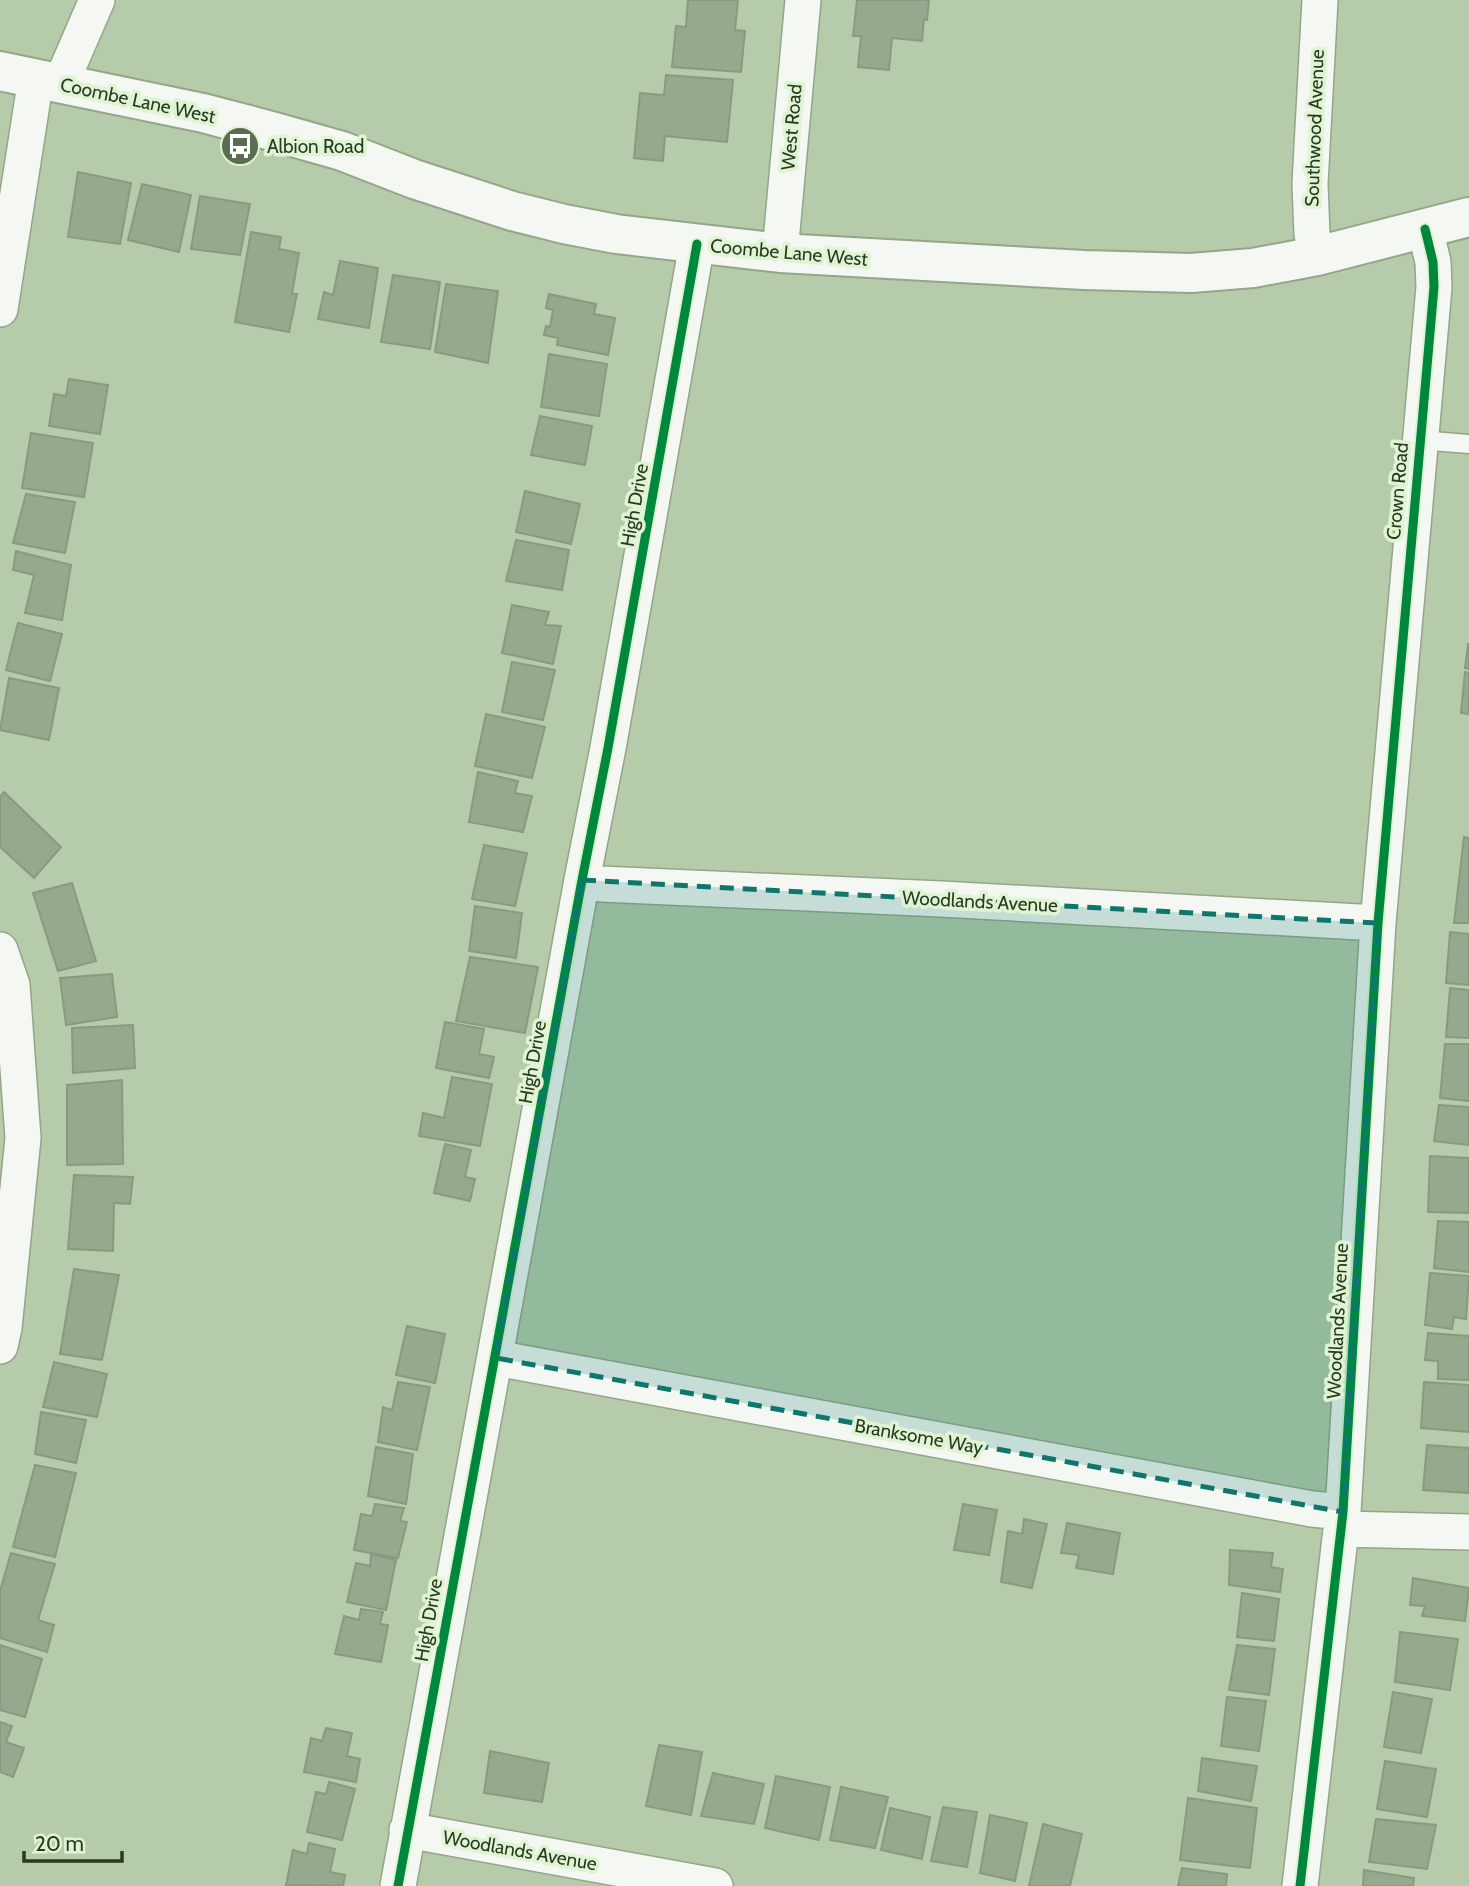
<svg xmlns="http://www.w3.org/2000/svg" width="1469" height="1886" viewBox="0 0 1469 1886" font-family="Cabin,sans-serif">
<style>
.building{fill:#97a88d;stroke:#889a7f;stroke-width:2}
.lines{fill:none;stroke-linecap:round;stroke-linejoin:round}
.lane-casing{stroke:#94a58a;stroke-width:21}
.street-casing{stroke:#94a58a;stroke-width:38}
.primary-casing{stroke:#94a58a;stroke-width:42}
.lane{stroke:#f4f7f2;stroke-width:18}
.street{stroke:#f4f7f2;stroke-width:35}
.primary{stroke:#f4f7f2;stroke-width:38}
.cycleway-casing{stroke:#dff4d3;stroke-width:13}
.cycleway{stroke:#00873e;stroke-width:9}
.marked{fill:#0f766e;fill-opacity:0.2;stroke:#0f766e;stroke-width:5;stroke-dasharray:14 9;stroke-linejoin:round}
.labels{text-anchor:middle;stroke-width:7;stroke-linejoin:round;paint-order:stroke}
.street-label{font-size:19px;fill:#2a3a21;stroke:#dff4d3}
.poi-label{font-size:19px;fill:#2a3a21;stroke:#dff4d3;text-anchor:start}
</style>
<rect width="100%" height="100%" fill="#b5cba9"/>
<path class="building" d="M688,0H738L735,30L745,31L741,72L672,67L676,26L686,27Z
M857,0H929L927,20L924,19L922,41L892,38L889,70L858,67L861,36H853Z
M666,75L733,80L727,142L665,136L663,161L634,158L640,93L664,95Z
M78,172L131,183L120,244L68,237Z
M142,184L191,195L179,252L128,240Z
M200,196L250,204L240,255L191,249Z
M251,232L281,237L279,249L299,253L292,294H297L289,332L235,322Z
M340,261L378,268L369,328L318,319L324,292L333,295Z
M393,275L440,282L430,349L381,342Z
M446,284L498,291L488,363L435,352Z
M549,294L596,304L594,314L615,318L608,355L557,345L558,338L544,335L546,326L550,327L553,310L546,308Z
M549,354L607,364L599,416L541,407Z
M69,379L108,385L100,434L49,426L54,394L66,396Z
M540,416L592,426L585,465L531,455Z
M31,433L93,443L84,497L22,488Z
M525,491L580,504L571,544L516,532Z
M26,494L75,502L65,553L13,543Z
M516,540L569,550L562,590L506,581Z
M16,551L71,565L62,620L25,613L34,575L13,570Z
M512,605L549,612L545,625L561,626L553,664L502,653Z
M18,623L62,634L50,681L6,670Z
M1468,644H1469V669L1465,668Z
M512,662L555,670L543,720L502,712Z
M1465,672L1469,673V714L1461,713Z
M9,678L59,688L49,740L0,730Z
M486,714L545,727L532,778L475,766Z
M478,772L518,781L515,793L532,796L523,832L469,822Z
M4,792L61,847L34,878L0,847V797Z
M1464,837L1469,838V923H1454Z
M484,845L527,853L515,906L472,899Z
M72,883L96,961L58,971L33,893Z
M475,906L522,913L516,958L469,951Z
M1450,932L1469,934V985L1446,983Z
M470,957L538,967L525,1033L456,1021Z
M112,974L117,1017L66,1025L60,978Z
M1450,988L1469,990V1038L1446,1037Z
M445,1022L484,1029L479,1054L494,1057L489,1078L436,1068Z
M133,1025L135,1068L73,1073L72,1028Z
M1445,1044H1469V1101L1440,1098Z
M452,1077L492,1084L480,1146L419,1136L423,1113L444,1118Z
M122,1080L123,1164L67,1165V1085Z
M1439,1105L1469,1107V1145L1434,1141Z
M445,1144L471,1150L465,1177L475,1179L470,1201L434,1193Z
M1430,1156L1469,1158V1213L1428,1212Z
M74,1175L133,1177L130,1204L114,1203L113,1251L68,1249Z
M1438,1221L1469,1222V1272L1434,1268Z
M74,1269L119,1275L102,1360L60,1354Z
M1430,1273L1469,1276L1466,1319L1454,1317L1452,1329L1425,1325Z
M407,1326L445,1334L435,1383L396,1375Z
M1428,1333L1469,1336V1380L1438,1379V1361L1425,1360Z
M54,1362L107,1374L97,1417L43,1407Z
M398,1382L430,1387L417,1450L378,1442L383,1407L392,1410Z
M1424,1382L1469,1385V1432L1421,1428Z
M41,1412L86,1420L76,1463L35,1454Z
M1427,1445L1469,1448V1493L1423,1490Z
M376,1447L413,1454L406,1504L368,1496Z
M35,1465L76,1473L55,1557L13,1547Z
M375,1504L404,1508L400,1521L407,1522L398,1558L354,1550L361,1514L372,1516Z
M963,1504L997,1510L989,1555L954,1550Z
M1024,1519L1047,1524L1032,1588L1001,1582L1008,1531L1022,1534Z
M1067,1523L1120,1533L1113,1574L1076,1568L1079,1555L1061,1553Z
M1230,1550L1273,1553L1271,1567L1283,1569L1280,1592L1229,1585Z
M11,1553L55,1564L38,1620L54,1625L47,1652L0,1638V1591Z
M371,1554L396,1560L386,1610L347,1602L356,1563L370,1566Z
M1413,1578L1469,1588L1465,1621L1422,1616L1425,1606L1410,1605Z
M1242,1593L1279,1599L1274,1641L1237,1637Z
M361,1609L383,1612L380,1624L388,1625L381,1662L335,1654L344,1616L359,1620Z
M1400,1632L1458,1639L1450,1690L1395,1682Z
M0,1645L42,1659L25,1717L0,1710Z
M1237,1645L1275,1649L1269,1695L1229,1690Z
M1393,1692L1432,1699L1421,1753L1384,1747Z
M1227,1697L1266,1701L1259,1751L1221,1746Z
M0,1722L12,1726L6,1742L24,1748L13,1777L0,1772Z
M326,1728L352,1733L347,1756L360,1759L356,1782L304,1772L311,1738L322,1741Z
M659,1745L702,1752L691,1815L646,1806Z
M490,1751L549,1763L542,1802L484,1793Z
M1202,1758L1257,1766L1251,1801L1198,1791Z
M1385,1761L1436,1769L1427,1817L1377,1809Z
M713,1773L764,1784L754,1824L701,1816Z
M776,1776L830,1787L819,1840L765,1828Z
M329,1782L355,1789L342,1840L307,1832L316,1792L326,1794Z
M841,1787L888,1797L875,1848L830,1840Z
M1188,1798L1257,1808L1250,1868L1180,1860Z
M943,1807L977,1812L967,1867L931,1861Z
M890,1808L930,1817L922,1859L881,1850Z
M990,1815L1027,1823L1015,1881L980,1873Z
M1376,1819L1436,1825L1427,1869L1369,1862Z
M1043,1824L1082,1834L1070,1886H1029Z
M309,1843L335,1849L330,1872L345,1875L343,1886L286,1885L293,1850L307,1854Z
M1182,1868L1227,1874L1226,1886H1178Z
M1364,1870L1414,1878L1413,1886H1363Z"/>
<g class="lines">
<defs>
<path id="lane" d="M1419,440L1469,444"/>
<path id="street" d="M61,83L97,0
M780,253L803,0
M1317,256L1312,234L1310,184L1320,0
M0,309L36,78
M582,880L601,884L941,899L1378,923
M0,950L12,985L23,1138L4,1328L0,1346
M496,1358L1312,1509L1343,1512
M1342,1529L1469,1532
M407,1830L715,1886
M398,1886L582,880L608,748L697,244
M1300,1886L1343,1512L1378,923L1434,287L1433,262L1425,229"/>
<path id="primary" d="M0,71L203,113L275,132L342,151L414,179L512,211L564,224L616,234L780,253L1084,270L1191,273L1253,268L1317,256L1469,217"/>
</defs>
<use href="#lane" class="lane-casing"/>
<use href="#street" class="street-casing"/>
<use href="#primary" class="primary-casing"/>
<use href="#lane" class="lane"/>
<use href="#street" class="street"/>
<use href="#primary" class="primary"/>
<defs>
<path id="cycleway" d="M398,1886L582,880L608,748L697,244
M1300,1886L1343,1512L1378,923L1434,287L1433,262L1425,229"/>
</defs>
<use href="#cycleway" class="cycleway-casing"/>
<use href="#cycleway" class="cycleway"/>
</g>
<path class="marked" d="M582,880L1378,923L1343,1512L496,1358Z"/>
<defs>
<symbol id="bus-disc" viewBox="-11 -11 22 22"><circle r="9.5" fill="#5b6d51" stroke="#dff4d3"/><path d="M-5-6H5V4H4V6H2V4H-2V6H-4V4H-5ZM-3.5-4V0h7V-4ZM-3.5 1.2v1.5H-2V1.2ZM2 1.2v1.5H3.5V1.2Z" fill="#fff"/></symbol>
</defs>
<g fill-rule="evenodd">
<use href="#bus-disc" x="218" y="124" width="44" height="44"/>
</g>
<g class="labels">
<g class="street-label">
<text transform="translate(138 100) rotate(12)" y="7">Coombe Lane West</text>
<text transform="translate(791 127) rotate(-85)" y="7">West Road</text>
<text transform="translate(1314 128) rotate(-88)" y="7">Southwood Avenue</text>
<text transform="translate(789 252) rotate(5)" y="7">Coombe Lane West</text>
<text transform="translate(1397 491) rotate(-85)" y="7">Crown Road</text>
<text transform="translate(634 505) rotate(-80)" y="7">High Drive</text>
<text transform="translate(980 901) rotate(3)" y="7">Woodlands Avenue</text>
<text transform="translate(532 1062) rotate(-80)" y="7">High Drive</text>
<text transform="translate(1337 1321) rotate(-87)" y="7">Woodlands Avenue</text>
<text transform="translate(919 1436) rotate(10)" y="7">Branksome Way</text>
<text transform="translate(428 1620) rotate(-80)" y="7">High Drive</text>
<text transform="translate(520 1850) rotate(10)" y="7">Woodlands Avenue</text>
</g>
<g class="poi-label">
<text x="267" y="153">Albion Road</text>
</g>
</g>
<path d="M24 1851v10h98v-10" fill="none" stroke="#2a3a21" stroke-width="3.5"/>
<text x="35" y="1851" font-size="21" fill="#2a3a21" stroke="#dff4d3" stroke-width="5" paint-order="stroke">20 m</text>
</svg>
